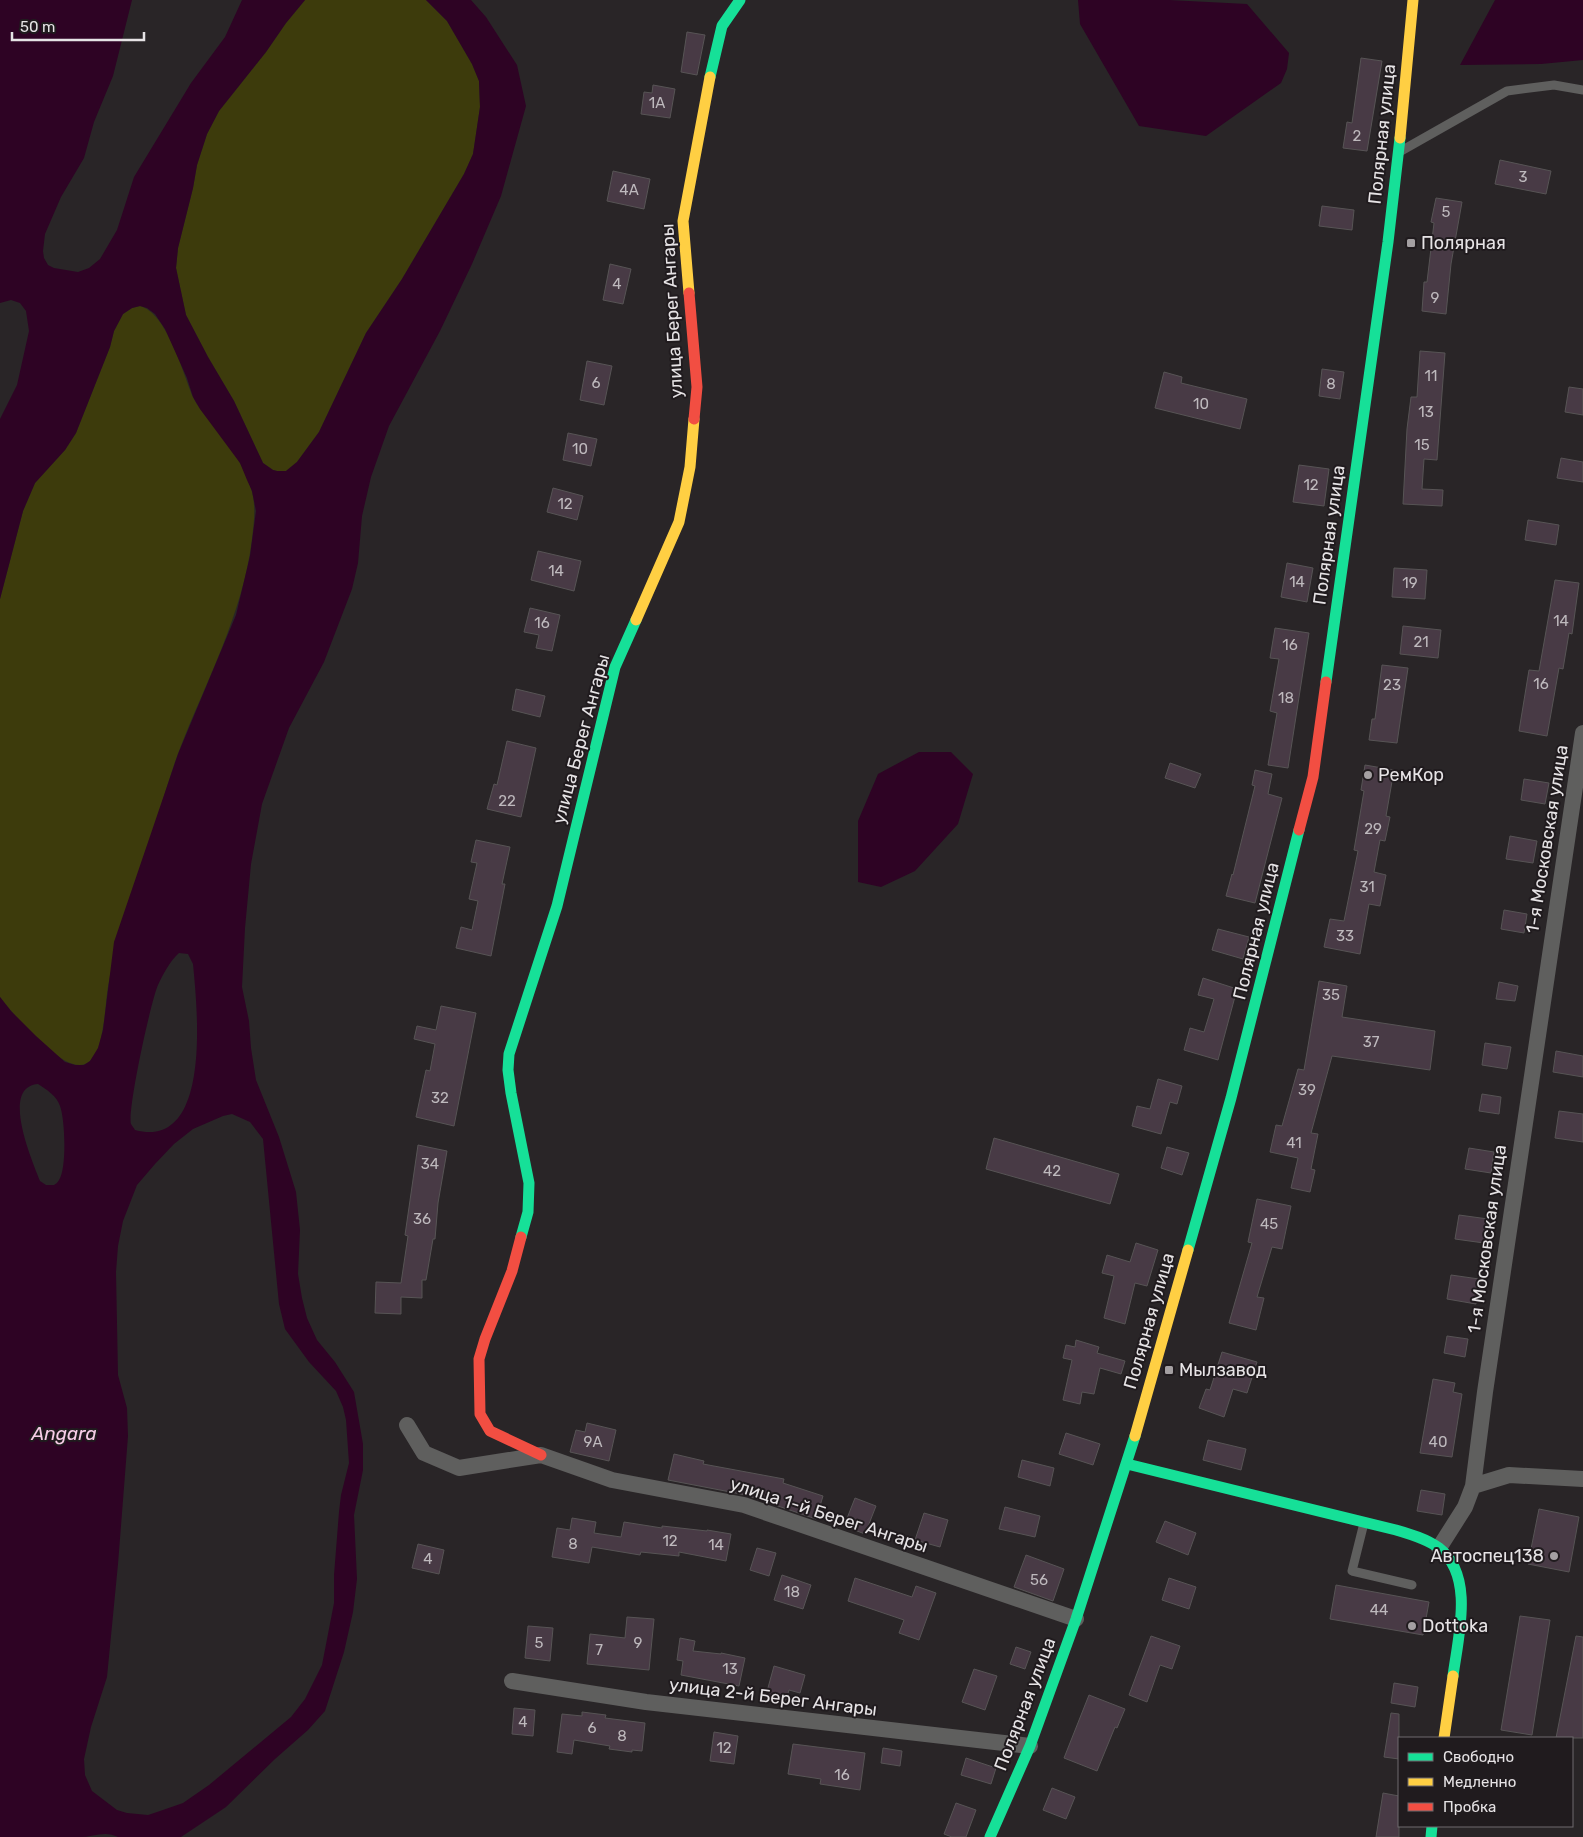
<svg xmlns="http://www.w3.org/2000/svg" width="1583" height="1837" viewBox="0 0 1583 1837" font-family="Rubik,sans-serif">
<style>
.green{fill:#3d3b0c}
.water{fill:#2e0324;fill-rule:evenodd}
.building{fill:#483a45;stroke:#575455}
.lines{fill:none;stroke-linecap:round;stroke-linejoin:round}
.lane{stroke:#5f5f5e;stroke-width:9}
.street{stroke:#5f5f5e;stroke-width:16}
.fast{stroke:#16e098;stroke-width:11}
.slow{stroke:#ffcf43;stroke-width:11}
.jam{stroke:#f24e42;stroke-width:11}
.poi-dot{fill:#a4a0a2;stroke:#201b1e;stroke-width:2}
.labels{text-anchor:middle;stroke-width:4;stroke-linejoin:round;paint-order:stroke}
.number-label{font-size:15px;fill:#beb9bd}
.street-label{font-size:18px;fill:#e6e3e5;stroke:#201b1e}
.poi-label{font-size:18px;fill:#e6e3e5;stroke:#201b1e;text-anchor:start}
.water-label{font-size:19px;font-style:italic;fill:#f7cce7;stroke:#201b1e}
</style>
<rect width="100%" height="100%" fill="#292527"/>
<path class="green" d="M305,0H426L447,21L472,64L479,81L480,107L473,154L464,174L402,279L366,333L319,432L297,462L286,471H277L273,470L263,463L234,401L208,357L186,315L176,268L178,248L193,188L197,165L207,134L219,111L266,52L286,23Z
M140,306C167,313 183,373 193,397C199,410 209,419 218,431C232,449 246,469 252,492C256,508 254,522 252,539C243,614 206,681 179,751C168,780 160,811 151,841C137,886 121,931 110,976C106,993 106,1011 103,1027C101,1039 98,1059 85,1064C63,1074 13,1014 0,997V599L23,511L35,483L65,450L76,433L110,347L114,331L123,314L132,308Z"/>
<path class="water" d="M0,0H132L113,76L94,122L84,158L61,197L45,234L43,251L44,258L48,265L54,268L78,272L89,268L100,259L117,230L134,177L191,83L225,37L242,0H305L286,23L266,52L219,111L207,134L197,165L193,188L178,248L176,268L186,315L208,357L234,401L263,463L273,470L277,471H286L297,462L319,432L366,333L402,279L464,174L473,154L480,107L479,81L472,64L447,21L426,0H471L486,17L517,65L526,106L501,196L472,264L440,331L389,426L371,477L362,516L358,563L352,589L324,662L289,728L262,804L251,864L245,928L242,987L249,1021L251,1048L256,1080L279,1137L296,1192L300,1230L298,1274L302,1298L307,1318L317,1340L335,1362L354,1392L363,1444V1470L354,1515L357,1579L353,1612L344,1652L325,1711L308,1730L275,1759L226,1807L181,1837H118C105,1830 93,1837 80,1837C53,1837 26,1837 0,1837V997L11,1011L36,1036L65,1062L75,1065H84L90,1061L98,1048L103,1030L114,942L178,754L236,615L250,556L256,511L252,491L247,480L240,463L200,409L193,397L187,378L165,329L155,314L147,308L140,306L132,308L123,314L114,331L110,347L76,433L65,450L35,483L23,511L0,599V419L17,385L29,331L26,311L20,303L11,300L0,303ZM179,953L188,954L193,964C197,1006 213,1151 135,1130C134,1128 132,1126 131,1124C127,1111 151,1000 158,985C163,974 170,961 179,953ZM38,1084C46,1089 57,1096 60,1106C65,1119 67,1168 59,1180C58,1182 56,1184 54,1185H46L40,1181C32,1160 0,1087 38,1084ZM232,1114L250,1122L263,1139L279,1304L285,1329L309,1362L336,1391L343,1407L346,1420L349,1463L341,1495L339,1512L334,1575V1603L322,1665L305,1699L291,1717L209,1785L183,1803L160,1811L148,1815L127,1813L117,1810L92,1791L85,1775L84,1759L91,1727L107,1677L118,1564L128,1436L127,1408L118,1375L116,1272L118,1246L123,1221L137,1185L155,1164L174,1144L193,1129L223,1116Z
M1078,0H1169L1247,4L1289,53L1287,69L1281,83L1206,136L1139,126L1080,24Z
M1495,0H1583V60L1541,64L1460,65Z
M919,752H951L973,774L958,824L915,871L881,887L858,882V821L878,774Z"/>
<path class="building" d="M687,32L705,35L697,75L681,72Z
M1361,58L1382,61L1367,151L1343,148L1347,122L1352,123Z
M653,85L675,89L670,118L641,114L644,92L652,93Z
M1500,160L1551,171L1546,194L1495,184Z
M613,171L650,179L644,209L607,201Z
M1436,198L1462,202L1451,264L1446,314L1422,311L1424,282H1427L1434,223L1431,222Z
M1322,206L1354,210L1352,230L1319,226Z
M610,264L631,269L623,304L603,300Z
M1420,351L1445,353L1437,460L1424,459L1422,489L1443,490L1442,506L1403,504L1407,429L1411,397H1417Z
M587,361L612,366L604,405L580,400Z
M1322,369L1344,372L1340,399L1319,396Z
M1164,372L1182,377L1181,383L1247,399L1240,429L1155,408Z
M1569,387L1583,389V415L1565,412Z
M568,433L597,439L591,466L563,460Z
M1561,458L1583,462V482L1557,478Z
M1299,465L1329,469L1324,506L1293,502Z
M553,488L583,496L577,520L547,512Z
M1528,520L1559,525L1556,545L1525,540Z
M538,551L581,561L574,591L531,580Z
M1287,563L1313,568L1307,602L1281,597Z
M1394,568L1427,570L1425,599L1392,597Z
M1555,580L1579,583L1572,634L1569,633L1563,669L1559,668L1547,736L1519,731L1529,670L1539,671Z
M530,608L560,615L552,651L536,648L539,635L524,632Z
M1403,626L1441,630L1438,658L1400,654Z
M1275,628L1309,633L1288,768L1268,765L1277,713L1270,711L1279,659L1270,658Z
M1382,665L1408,668L1397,743L1369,740L1372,719H1375Z
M516,689L545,696L540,717L512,710Z
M507,741L536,748L521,817L487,809L494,784L497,785Z
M1170,763L1201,774L1195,788L1165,778Z
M1365,765L1394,770L1386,816L1390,817L1385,841L1380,840L1374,872L1386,875L1380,906L1369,904L1360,954L1324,947L1330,919L1344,921L1358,851L1354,850L1364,791L1361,790Z
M1255,770L1272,774L1268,794L1282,798L1255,903L1226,896L1232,874L1233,875L1255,786L1252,785Z
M1524,779L1549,783L1545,804L1521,800Z
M1510,836L1537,841L1533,863L1506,859Z
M476,840L510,847L502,884H505L491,956L456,948L461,927L472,930L478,901L469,899L477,863L471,862Z
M1504,910L1527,914L1524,933L1501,929Z
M1218,929L1249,937L1243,959L1212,950Z
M1203,978L1237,989L1218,1060L1184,1050L1190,1028L1204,1032L1214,999L1198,995Z
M1319,981L1347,986L1342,1017L1435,1031L1430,1070L1332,1056L1311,1133L1318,1134L1311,1169L1315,1170L1310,1192L1291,1188L1298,1158L1270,1152L1276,1125L1282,1126L1298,1069L1304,1070Z
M1499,982L1518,986L1515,1001L1496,999Z
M441,1006L476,1013L454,1126L416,1117L426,1070L430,1071L435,1044L414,1039L417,1026L436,1030Z
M1485,1043L1511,1047L1507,1069L1482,1065Z
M1556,1051L1583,1056V1077L1553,1072Z
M1158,1079L1182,1086L1177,1104L1170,1102L1161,1134L1132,1126L1137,1106L1150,1109Z
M1482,1094L1501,1097L1499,1114L1479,1111Z
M1559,1111L1583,1114V1142L1555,1138Z
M994,1138L1119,1174L1110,1204L986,1169Z
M418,1145L447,1151L438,1203L435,1239H433L426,1280H422V1298L401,1297V1314L375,1313L376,1282L401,1283L408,1236L405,1235Z
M1167,1147L1189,1153L1182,1175L1161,1168Z
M1469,1148L1494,1152L1491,1173L1465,1169Z
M1257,1199L1291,1206L1282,1249L1272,1247L1257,1297L1264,1298L1256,1330L1229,1323L1252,1243L1248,1242Z
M1459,1215L1488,1219L1484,1243L1455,1239Z
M1136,1243L1158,1250L1147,1286L1135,1283L1125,1324L1104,1318L1114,1276L1102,1273L1107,1255L1130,1262Z
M1451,1275L1479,1279L1476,1304L1447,1299Z
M1447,1336L1468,1339L1465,1357L1444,1353Z
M1076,1340L1099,1347L1097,1353L1125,1361L1121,1374L1100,1368L1094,1394L1082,1392L1080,1404L1063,1400L1072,1360L1063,1358L1066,1345L1075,1347Z
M1222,1352L1257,1362L1247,1393L1233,1389L1224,1417L1199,1408L1206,1389L1210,1390Z
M1433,1379L1455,1383L1453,1392L1462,1394L1452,1457L1420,1453Z
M587,1423L616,1430L609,1461L570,1452L576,1430L585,1432Z
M1066,1433L1100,1444L1093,1465L1059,1454Z
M1208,1440L1246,1449L1241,1470L1203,1460Z
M674,1454L704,1461L703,1464L784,1479L783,1483L823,1496L816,1519L746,1495L668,1480Z
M1022,1460L1054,1468L1050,1486L1018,1477Z
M1421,1490L1445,1494L1442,1515L1417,1511Z
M855,1498L876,1506L865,1534L844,1526Z
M1005,1507L1040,1516L1035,1537L999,1529Z
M1539,1509L1579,1517L1569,1572L1528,1564Z
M924,1513L948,1520L940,1547L915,1540Z
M572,1518L596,1522L594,1533L621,1537L624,1522L662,1528V1526L707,1531V1530L731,1534L726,1561L679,1552V1556L641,1552L640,1555L592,1547L589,1563L552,1557L557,1528L570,1530Z
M1165,1521L1196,1533L1188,1555L1156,1542Z
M418,1544L444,1550L439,1574L412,1568Z
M757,1548L776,1553L769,1576L750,1570Z
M1026,1555L1064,1569L1053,1601L1014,1587Z
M782,1575L811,1585L803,1609L774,1600Z
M855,1578L912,1597L916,1586L936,1593L919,1640L899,1633L904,1620L848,1601Z
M1169,1578L1196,1587L1189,1609L1162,1600Z
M1336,1585L1429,1602L1423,1635L1330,1619Z
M1520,1616L1550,1620L1532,1735L1501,1730Z
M627,1617L654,1619L649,1670L587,1664L590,1634L625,1638Z
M528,1626L553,1628L550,1661L525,1658Z
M1151,1636L1180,1646L1172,1669L1160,1665L1147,1702L1129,1695Z
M1576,1636L1583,1637V1738H1556Z
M680,1638L695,1641L693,1651L721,1654V1653L745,1658L739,1686L681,1675L683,1661L677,1660Z
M1016,1647L1031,1652L1025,1669L1010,1664Z
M774,1666L805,1675L800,1693L789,1690L786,1700L766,1695Z
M974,1669L997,1676L985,1710L962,1702Z
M1394,1683L1418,1687L1415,1707L1391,1703Z
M1089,1695L1125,1709L1117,1728L1115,1727L1097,1771L1064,1758Z
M514,1708L535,1710L533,1736L512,1734Z
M582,1712L606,1715L605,1718L645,1723L642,1751L632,1750V1752L609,1749L610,1746L574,1740L572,1754L557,1752L562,1714L582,1716Z
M1391,1713L1399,1714V1759L1384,1757Z
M714,1732L738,1736L734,1764L710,1761Z
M793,1744L865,1753L860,1790L820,1784L821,1779L788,1774Z
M883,1748L902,1751L900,1766L881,1763Z
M966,1758L996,1768L991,1784L961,1775Z
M1052,1788L1075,1797L1066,1819L1043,1810Z
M1383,1793L1399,1796V1837H1376Z
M956,1803L976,1810L966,1837H952L944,1834Z"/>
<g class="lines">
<path class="lane" d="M1401,151L1507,91L1554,85L1583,90
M1364,1523L1352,1571L1412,1585"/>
<path class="street" d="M407,1425L424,1453L459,1468L541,1455L612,1480L744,1505L1076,1619
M1473,1486L1509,1475L1583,1479
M1439,1548L1465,1507L1473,1486L1485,1392L1583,733
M512,1681L646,1702L1030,1746"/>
<path class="fast" d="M710,77L722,26L740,0
M1326,682L1388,242L1400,138
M521,1237L528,1212L529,1183L511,1093L508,1070L509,1054L557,906L615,667L636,620
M1188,1250L1231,1098L1299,830
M1127,1464L1396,1530C1410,1534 1427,1539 1439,1548C1475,1576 1458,1637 1453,1676
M990,1837L1030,1746L1076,1619L1135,1436
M1431,1837L1432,1826"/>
<path class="slow" d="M1400,138L1413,0
M689,293L683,221L710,77
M636,620L679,522L690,467L694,419
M1135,1436L1188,1250
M1444,1738L1453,1676"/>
<path class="jam" d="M689,293L697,387L694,419
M1299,830L1313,777L1326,682
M521,1237L512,1271L485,1339L479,1359L480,1414L490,1431L541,1455"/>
</g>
<g class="poi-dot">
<rect x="1406" y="238" width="10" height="10" rx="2.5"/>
<circle cx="1368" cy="775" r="5"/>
<rect x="1164" y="1365" width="10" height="10" rx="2.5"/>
<circle cx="1554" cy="1556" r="5"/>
<circle cx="1412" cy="1626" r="5"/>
</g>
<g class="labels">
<g class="number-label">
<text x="657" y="108">1А</text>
<text x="1357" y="141">2</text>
<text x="1523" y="182">3</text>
<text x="629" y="195">4А</text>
<text x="1446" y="217">5</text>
<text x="617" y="289">4</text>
<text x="1435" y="303">9</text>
<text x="1431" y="381">11</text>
<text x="596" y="388">6</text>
<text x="1331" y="389">8</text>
<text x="1201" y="409">10</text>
<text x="1426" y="417">13</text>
<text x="1422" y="450">15</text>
<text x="580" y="454">10</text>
<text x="1311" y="490">12</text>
<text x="565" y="509">12</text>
<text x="556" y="576">14</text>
<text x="1297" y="587">14</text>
<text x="1410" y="588">19</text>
<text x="1561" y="626">14</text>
<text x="542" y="628">16</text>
<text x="1421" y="647">21</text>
<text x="1290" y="650">16</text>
<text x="1541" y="689">16</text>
<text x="1392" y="690">23</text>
<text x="1286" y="703">18</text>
<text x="507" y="806">22</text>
<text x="1373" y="834">29</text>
<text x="1367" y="892">31</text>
<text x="1345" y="941">33</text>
<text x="1331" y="1000">35</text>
<text x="1371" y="1047">37</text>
<text x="1307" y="1095">39</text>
<text x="440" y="1103">32</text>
<text x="1294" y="1148">41</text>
<text x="430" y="1169">34</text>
<text x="1052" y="1176">42</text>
<text x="422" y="1224">36</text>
<text x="1269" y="1229">45</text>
<text x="593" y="1447">9А</text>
<text x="1438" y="1447">40</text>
<text x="670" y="1546">12</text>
<text x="573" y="1549">8</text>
<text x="716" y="1550">14</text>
<text x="428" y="1564">4</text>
<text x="1039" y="1585">56</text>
<text x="792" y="1597">18</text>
<text x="1379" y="1615">44</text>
<text x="539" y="1648">5</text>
<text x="638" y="1648">9</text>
<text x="599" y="1655">7</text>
<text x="730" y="1674">13</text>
<text x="523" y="1727">4</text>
<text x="592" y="1733">6</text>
<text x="622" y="1741">8</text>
<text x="724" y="1753">12</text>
<text x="842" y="1780">16</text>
</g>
<g class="street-label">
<text transform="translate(1382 134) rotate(-84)" y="6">Полярная улица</text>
<text transform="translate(672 311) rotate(-93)" y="6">улица Берег Ангары</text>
<text transform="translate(1329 535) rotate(-82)" y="6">Полярная улица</text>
<text transform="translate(581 739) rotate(-75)" y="6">улица Берег Ангары</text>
<text transform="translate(1547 839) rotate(-81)" y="6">1-я Московская улица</text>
<text transform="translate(1256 931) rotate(-76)" y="6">Полярная улица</text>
<text transform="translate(1487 1239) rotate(-82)" y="6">1-я Московская улица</text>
<text transform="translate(1149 1321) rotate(-74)" y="6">Полярная улица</text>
<text transform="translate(829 1515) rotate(18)" y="6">улица 1-й Берег Ангары</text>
<text transform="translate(773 1697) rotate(7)" y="6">улица 2-й Берег Ангары</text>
<text transform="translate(1025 1704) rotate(-69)" y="6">Полярная улица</text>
</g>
<g class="poi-label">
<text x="1421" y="249">Полярная</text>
<text x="1378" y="781">РемКор</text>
<text x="1179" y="1376">Мылзавод</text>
<text x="1544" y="1562" text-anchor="end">Автоспец138</text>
<text x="1422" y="1632">Dottoka</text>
</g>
<g class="water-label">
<text x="64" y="1440">Angara</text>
</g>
</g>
<rect x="1398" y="1737" width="175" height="90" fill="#201b1e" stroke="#6f6b6e"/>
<rect x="1408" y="1753" width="25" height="8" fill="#16e098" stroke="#6f6b6e"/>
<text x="1443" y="1762" font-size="15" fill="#e6e3e5">Свободно</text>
<rect x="1408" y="1778" width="25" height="8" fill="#ffcf43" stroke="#6f6b6e"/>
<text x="1443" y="1787" font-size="15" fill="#e6e3e5">Медленно</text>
<rect x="1408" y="1803" width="25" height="8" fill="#f24e42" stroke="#6f6b6e"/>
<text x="1443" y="1812" font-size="15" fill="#e6e3e5">Пробка</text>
<path d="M12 32v8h132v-8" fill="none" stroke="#e6e3e5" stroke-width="2.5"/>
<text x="20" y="32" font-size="15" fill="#e6e3e5" stroke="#201b1e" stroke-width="4" paint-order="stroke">50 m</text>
</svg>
